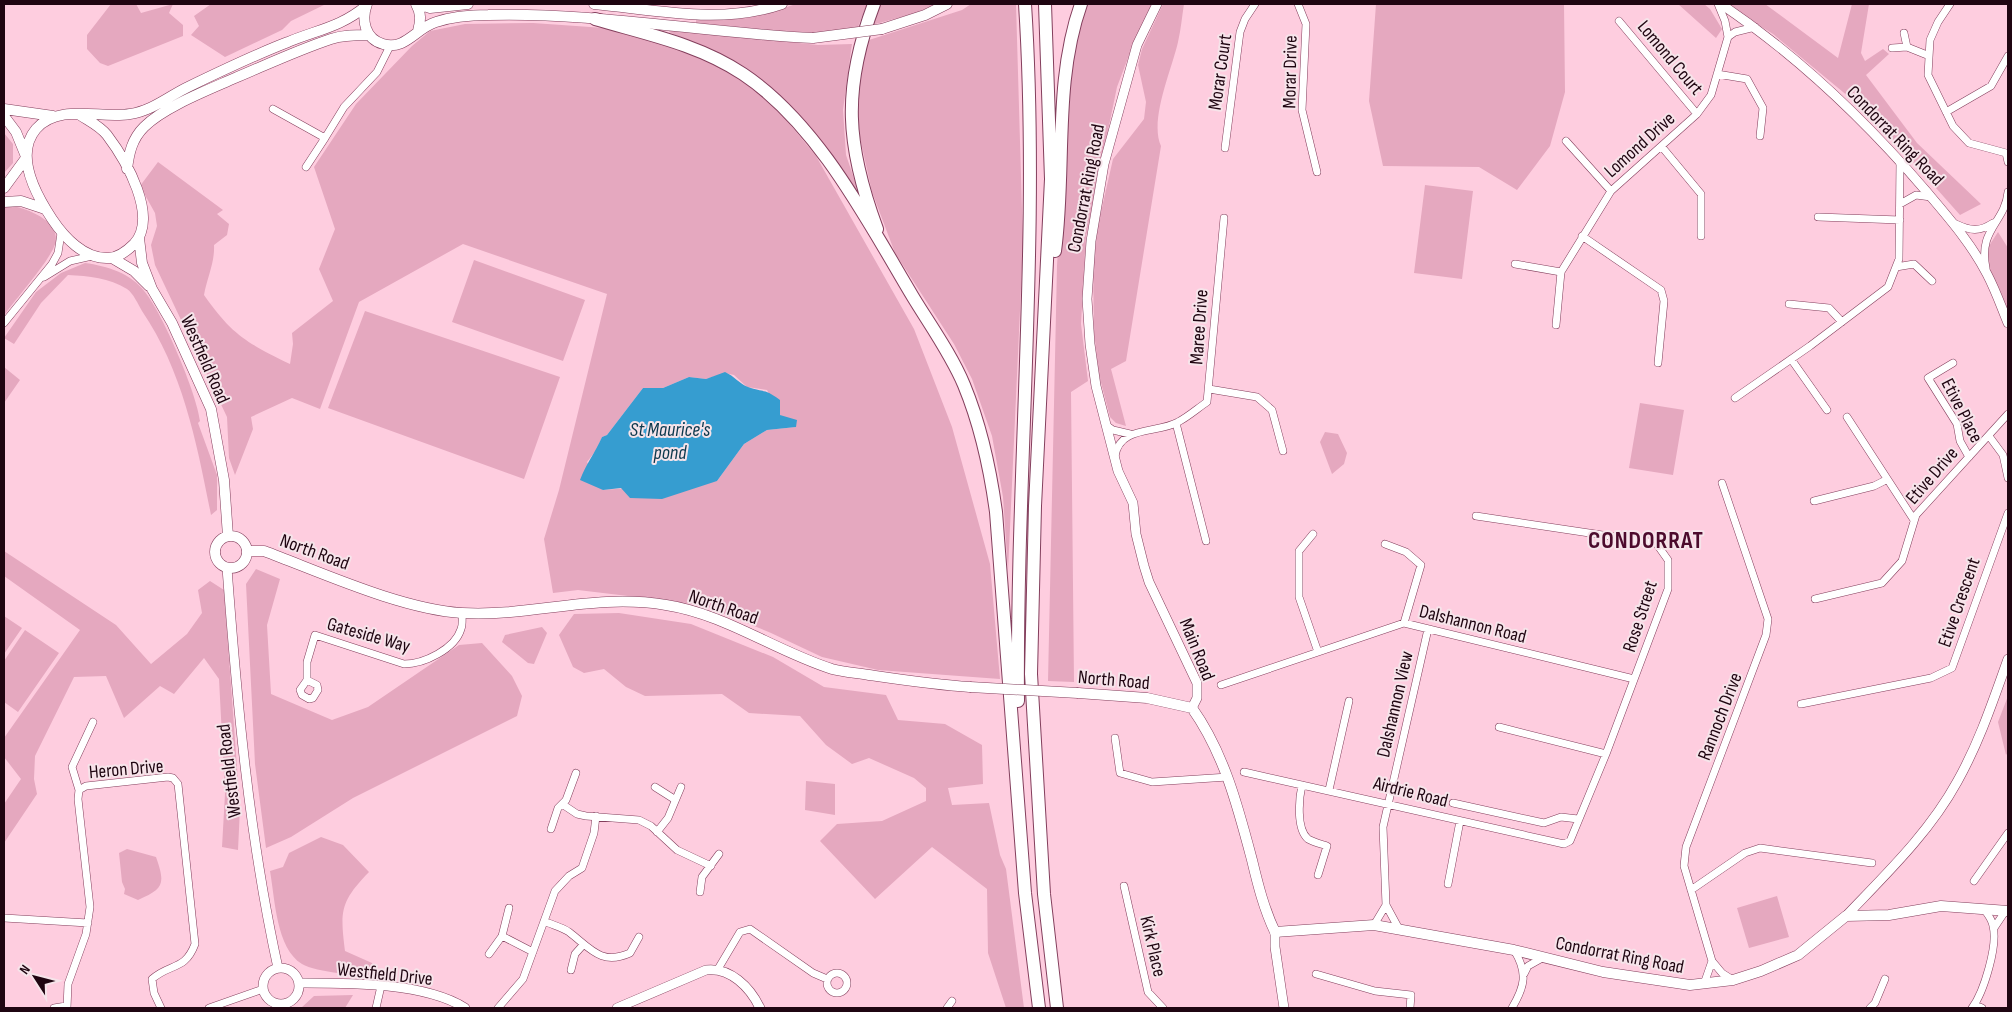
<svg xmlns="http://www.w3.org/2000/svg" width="2012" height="1012" viewBox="0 0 2012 1012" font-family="'Sofia Sans Condensed',sans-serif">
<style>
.green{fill:#e5a8bf;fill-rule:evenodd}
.water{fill:#369dd0}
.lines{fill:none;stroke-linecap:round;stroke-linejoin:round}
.minor-casing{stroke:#833e5c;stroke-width:8}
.tertiary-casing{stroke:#833e5c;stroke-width:10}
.secondary-casing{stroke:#833e5c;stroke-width:11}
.motorway-casing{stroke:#833e5c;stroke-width:14}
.minor{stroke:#fff;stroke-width:7}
.tertiary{stroke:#fff;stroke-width:9}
.secondary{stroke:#fff;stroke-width:10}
.motorway{stroke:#fff;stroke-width:12}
.secondary-bridge-casing{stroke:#833e5c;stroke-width:11;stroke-linecap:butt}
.secondary-bridge{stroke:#fff;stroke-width:10}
.labels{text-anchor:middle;stroke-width:4;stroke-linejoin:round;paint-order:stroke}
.street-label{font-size:19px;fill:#1f0511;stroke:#f6e4ea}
.water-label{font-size:20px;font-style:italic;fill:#0c384d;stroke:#f6e4ea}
.district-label{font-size:24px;font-weight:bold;letter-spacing:1px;fill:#4c0b2d;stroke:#f6e4ea}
</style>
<rect width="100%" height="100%" fill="#fecddf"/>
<path class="green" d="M111,4H136L141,13L173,4L169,13L183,25V36L108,66L100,63L87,49V35Z
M211,4H326L291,21L282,30L225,57L191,35L199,26L194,16Z
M796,4H867L858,27L821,33L781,31L696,23V19L768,13Z
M880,4H935L916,13L872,25Z
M971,4H1016L1023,245L1008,571L1003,497L992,436L972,379L954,344L895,253L872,192L856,120L862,65L869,40L962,10Z
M1085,4H1152L1136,37L1117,87L1086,237L1081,324L1088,381L1071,392L1074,682L1048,681L1057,266L1068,78Z
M1163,4H1184C1182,16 1181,29 1178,42C1172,69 1149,120 1161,146L1126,361L1111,369L1126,426L1116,423L1110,417L1099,375L1094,332L1093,266L1098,225L1113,159L1144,119L1146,102L1138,65L1142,49Z
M1376,4H1564L1565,92L1550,146L1517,190L1479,167L1383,166L1369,101Z
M1678,4H1704L1710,9L1722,29L1716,38Z
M1725,4H1765L1838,58L1852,4H1869L1861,53L1865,61L1883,49L1889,54L1866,75L1917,143L1981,204L1960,215L1872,116L1773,34Z
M533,23L619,29L698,53L741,79L774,105L816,156L914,329L952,427L990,564L1000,679L878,670L822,657L771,633L703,605L578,590L553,593L544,539L559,490L607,294L463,244L359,302L320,409L292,398L251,417L253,429L235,475L229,458L227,417L155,265L151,245L157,226L155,213L140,186L158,162L223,210L217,214L229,224L227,235L214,245C215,262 207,278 204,295C232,335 247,343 290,364L293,344L292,333L333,301L319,269L335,229L314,167L356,104L412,46L430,31L465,24ZM725,373L734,375L747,387L767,390L780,415L796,427L767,430L744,444L717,481L603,490L587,462L597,449L602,437L607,435L643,388H663L689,377L706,379Z
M670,29L818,45L852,44L843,110L846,155L858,190C845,185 842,169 833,158C821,141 807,122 792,107C755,70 716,53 669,32Z
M4,133L13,144V163L4,173Z
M1425,185L1473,191L1462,279L1414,273Z
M13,206C28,209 57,220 56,240C55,256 14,300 4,316V207Z
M1998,232L2008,248V312L1983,255Z
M474,260L585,300L563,361L452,322Z
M85,263C107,266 131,273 145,292C163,314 197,394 200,421L198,423L217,475V510L211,515C197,444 183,371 142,311C138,304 133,293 127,289C109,278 89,276 68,275L41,303L14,344L4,338L36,292L61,273Z
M365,311L560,377L524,479L328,408Z
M4,367L20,380L4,403Z
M1640,403L1684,410L1673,475L1629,468Z
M1325,432L1338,434L1347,453L1344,464L1332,474L1320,442Z
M4,551L116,625L151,664L187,634L202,613L198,590L210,581L224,590L240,808L238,850L222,847L225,794L219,679L204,658L174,694L160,686L124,718L106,676L74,677L35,756L34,779L37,794L4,843V804L21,779L4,757V738L80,630L4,576Z
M256,569L280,579L267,625L271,694L332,720L368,707L459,645L482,643L512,676L522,696L517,716L353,798L291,837L266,848L255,764L246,584Z
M619,613L691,624L773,657L824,687L886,695L898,720L945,724L982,745L983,784L948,788L952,805L989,803L1000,855L1006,869L1024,1008H1006L988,953L987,889L932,847L875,899L820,841L837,824L882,821L926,801V788L914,778L869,758L852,764L826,745L800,716L749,713L722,694L645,696L626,687L604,669L584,673L573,667L559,635L574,614Z
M4,616L22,628L4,654Z
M542,627L547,633L534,664L528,663L502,642L505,635Z
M25,630L59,653L18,712L4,702V661Z
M2008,696V752L2006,755L1998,722Z
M806,781L835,784V815L805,810Z
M321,837L343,845L369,872C340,902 340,911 345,951L372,963L379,977C362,975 316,973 302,964C276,948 275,899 270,871L283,867L289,853Z
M127,849L156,857C166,885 163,889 138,900L124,894L125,889L122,882L119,853Z
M1777,896L1789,937L1749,948L1737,908Z
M353,995L345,1008H301L314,996Z"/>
<path class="water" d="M725,372C734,376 740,384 748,387C765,393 764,388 780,400V415L797,420L796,427L767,430L744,444L717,481L662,499L630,498L621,488L603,490L580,480C586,464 595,453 602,437L607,435L643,388H663L689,377L706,379Z"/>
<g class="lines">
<defs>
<path id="minor" d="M1298,4L1306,24L1302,110L1317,172
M1950,4L1938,22L1930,40L1928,75L1953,126L1969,143L2006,153L2008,162
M1619,21L1697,114
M1904,33L1907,47
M1728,37L1735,32L1755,27
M1892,48L1907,47L1927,55
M1717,74L1747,79L1763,108L1760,136
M273,109L325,138L344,107L377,72L390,46
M1946,112L1991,86L2008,56
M1566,141L1611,191
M1662,147L1701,194V236
M1225,148L1240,32L1245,19L1255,4
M306,167L325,138
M1900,204L1916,195L1931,197
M1818,217L1900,220
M1956,224C1971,231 1979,232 1993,223
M1582,236L1661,290L1664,301L1658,363
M1515,264L1561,272
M1896,267L1914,264L1932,281
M1986,268C1978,229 2005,223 2008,192
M44,277L70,261L92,256
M1789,304L1829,308L1842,322
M4,323L52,264L58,253L61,233
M1556,325L1561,272L1611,191L1697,114L1711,95L1728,37L1725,21L1718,4
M1791,359L1827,410
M1953,363L1928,378L1957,424L1960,441L1969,457
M1209,389L1257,397L1272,410L1283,451
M1735,398L1810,346L1888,287L1899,259L1900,161
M1847,417L1914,520
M1176,423L1206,541
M1106,425L1113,430L1130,434
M1989,436L2003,455L2008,478
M1115,456C1120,425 1157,434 1178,422C1188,417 1198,408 1207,402L1224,218
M1722,483L1768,619L1766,635L1686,847L1684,866L1712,961L1722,973L1733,980
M1814,501L1874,486L1886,480
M1313,534L1299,551V597L1318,652
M1385,544L1406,552L1421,565L1404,623
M1815,599L1882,583L1902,561L1916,515L2008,414
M307,680L300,690L302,695L309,699L313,698L318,690L317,685L307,680V662L315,635L404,664C424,664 455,649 461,629C463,624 462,618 462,613
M1221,685L1404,623L1634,679
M1801,704L1931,678L1952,668L2008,513
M1499,727L1606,754
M1115,738L1120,773L1152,782L1228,777
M1244,772L1564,844L1570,841L1606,754L1668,589V560L1656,543L1476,516
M1302,785C1299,798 1296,829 1308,839C1313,842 1321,844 1327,846L1318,875
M655,787L674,799
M79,790L72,767L93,722
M1329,790L1349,701
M1453,803L1544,823L1561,817L1578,819
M562,804L577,814L586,816L639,820L651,826L677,850L711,866
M551,829L558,808L566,800L576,773
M657,832L668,818L681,787
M1974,881L2008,833
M1448,884L1460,821
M1124,886L1148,992L1163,1008
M1691,890L1745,853L1760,848L1872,863
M700,892L702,877L719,854
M4,918L88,923
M544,921C552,925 562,927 569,932C590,948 601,966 630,953L639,937
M1374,925L1386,905
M1994,928L2006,910
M1399,929L1386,905L1383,827L1428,629
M502,936L533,952
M489,954L502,936L509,908
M718,969L740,932L750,929L813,973L827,979
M571,970L575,954L583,945
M827 983a10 10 0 1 1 20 0a10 10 0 1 1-20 0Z
M1316,974L1375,991L1411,995L1410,1008
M1524,974L1528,966L1544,957
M1704,984L1712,961
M1975,1005L1982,1008
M54,1008L66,1006
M67,1008L68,984L86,934L90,907L78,799L79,790L86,786L168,777L173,778L178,784L195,944C185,971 170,963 152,979L154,993L161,1008
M209,1008L263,989
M376,1008L381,986
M498,1008L523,979L555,891L569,876L582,868L594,833L596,816
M947,1008L952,1001
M1512,1008C1525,986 1528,973 1514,950
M1870,1008L1875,1003L1885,979
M1972,1008C1984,992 1998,945 1993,926C1992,919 1988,915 1984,909"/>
<path id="tertiary" d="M1157,4L1137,45L1104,164L1091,241L1087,299L1090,344L1096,386L1118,471L1133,503L1136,534L1144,566L1149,582L1197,683V698L1192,708
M1721,4C1798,56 1866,121 1926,191C1948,217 1971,243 1987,274C1995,289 2001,306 2008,323
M227,568C237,702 249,836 278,968
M1846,916C1886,874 1929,833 1957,782C1979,743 1993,701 2008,659
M1275,932V947L1284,1008
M263 986a18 18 0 1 1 36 0a18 18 0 1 1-36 0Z
M299,983C347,983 424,982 465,1008
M617,1008L706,970C730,967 750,987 760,1008"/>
<path id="secondary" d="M367,4C361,20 365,39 383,44C405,51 416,28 436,22C451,17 472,15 488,15C597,12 704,33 813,38
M416,4C421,13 421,20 418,31
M418,4L430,8L468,4
M594,4C657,10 721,25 782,4
M882,29L925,15L947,4
M4,109L53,116
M80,115C89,121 100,126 107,135C126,160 159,217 134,244C127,251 118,258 108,258C84,259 64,237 52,219C36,195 14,155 36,129C59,103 100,119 130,114C152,111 169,96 188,87C221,71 254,55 288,42C317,30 341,27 366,6
M4,116L16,132L25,154
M127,169C129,153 132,139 144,127C164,107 208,90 235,78C266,65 298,50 331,39C343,35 355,35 368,35
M4,188L26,158
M4,202L21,201L45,209
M139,238L142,263L152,289L172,323L211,409L224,480L228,536
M112,258L134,271L149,286
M215 552a16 16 0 1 1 32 0a16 16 0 1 1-32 0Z
M247,551H264C323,573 401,609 462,613C532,617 593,593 666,605C725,614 775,651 832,669C843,672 857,673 869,675C903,680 936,685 970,687
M1078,693L1147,698L1192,708C1224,753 1238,807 1252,860C1258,885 1264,909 1275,932L1374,925L1514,950L1603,972L1690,985L1733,980L1761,971L1798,955L1846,916L1889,915L1941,906L2008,911"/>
<path id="motorway" d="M874,4C842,89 846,145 877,229
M1045,4L1051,179L1035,506L1031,674L1044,894L1057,1008
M595,19C646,34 698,44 743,74C818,124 867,220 913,297C930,325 951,354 964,385C981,426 990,468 996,512L1025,893L1039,1008
M1055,251C1066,170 1053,83 1081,4
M1018,701C1016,468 1040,236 1025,4"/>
</defs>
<use href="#minor" class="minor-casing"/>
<use href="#tertiary" class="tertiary-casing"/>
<use href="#secondary" class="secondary-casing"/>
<use href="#motorway" class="motorway-casing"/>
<use href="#minor" class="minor"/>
<use href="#tertiary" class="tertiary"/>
<use href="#secondary" class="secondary"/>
<use href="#motorway" class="motorway"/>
<defs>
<path id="secondary-bridge" d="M813,38L882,29
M970,687L1078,693"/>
</defs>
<use href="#secondary-bridge" class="secondary-bridge-casing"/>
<use href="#secondary-bridge" class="secondary-bridge"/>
</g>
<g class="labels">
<g class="street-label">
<text transform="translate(1671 57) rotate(50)" y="7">Lomond Court</text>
<text transform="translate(1219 72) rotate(-82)" y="7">Morar Court</text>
<text transform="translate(1289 72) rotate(-89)" y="7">Morar Drive</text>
<text transform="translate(1896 135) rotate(46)" y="7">Condorrat Ring Road</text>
<text transform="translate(1639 144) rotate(-42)" y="7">Lomond Drive</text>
<text transform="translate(1085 188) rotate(-79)" y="7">Condorrat Ring Road</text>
<text transform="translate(1198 327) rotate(-86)" y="7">Maree Drive</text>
<text transform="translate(206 359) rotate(66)" y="7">Westfield Road</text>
<text transform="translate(1963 410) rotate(63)" y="7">Etive Place</text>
<text transform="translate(1931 475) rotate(-49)" y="7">Etive Drive</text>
<text transform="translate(315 551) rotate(20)" y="7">North Road</text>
<text transform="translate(1958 602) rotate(-71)" y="7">Etive Crescent</text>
<text transform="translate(724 606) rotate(19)" y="7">North Road</text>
<text transform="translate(1639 616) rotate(-72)" y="7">Rose Street</text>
<text transform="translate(1473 623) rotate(14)" y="7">Dalshannon Road</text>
<text transform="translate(369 634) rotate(16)" y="7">Gateside Way</text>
<text transform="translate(1198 649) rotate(68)" y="7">Main Road</text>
<text transform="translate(1114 679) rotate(5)" y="7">North Road</text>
<text transform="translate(1394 704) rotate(-77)" y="7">Dalshannon View</text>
<text transform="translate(1719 716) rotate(-69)" y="7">Rannoch Drive</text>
<text transform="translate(126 768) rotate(-5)" y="7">Heron Drive</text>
<text transform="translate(228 771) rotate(-97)" y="7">Westfield Road</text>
<text transform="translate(1411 791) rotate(14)" y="7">Airdrie Road</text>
<text transform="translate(1154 946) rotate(77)" y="7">Kirk Place</text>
<text transform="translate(1620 954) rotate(11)" y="7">Condorrat Ring Road</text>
<text transform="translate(385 973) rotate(6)" y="7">Westfield Drive</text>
</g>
<g class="water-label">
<text x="670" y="436">St Maurice's<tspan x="670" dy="23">pond</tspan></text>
</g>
<g class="district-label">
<text x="1646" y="548">CONDORRAT</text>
</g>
</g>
<rect width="2012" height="1012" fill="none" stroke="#1f0511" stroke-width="10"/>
<g transform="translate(35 977) rotate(306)" stroke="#f6e4ea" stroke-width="4" paint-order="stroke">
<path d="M0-4L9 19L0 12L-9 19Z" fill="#1f0511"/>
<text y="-8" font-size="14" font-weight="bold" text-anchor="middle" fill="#1f0511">N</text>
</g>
</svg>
